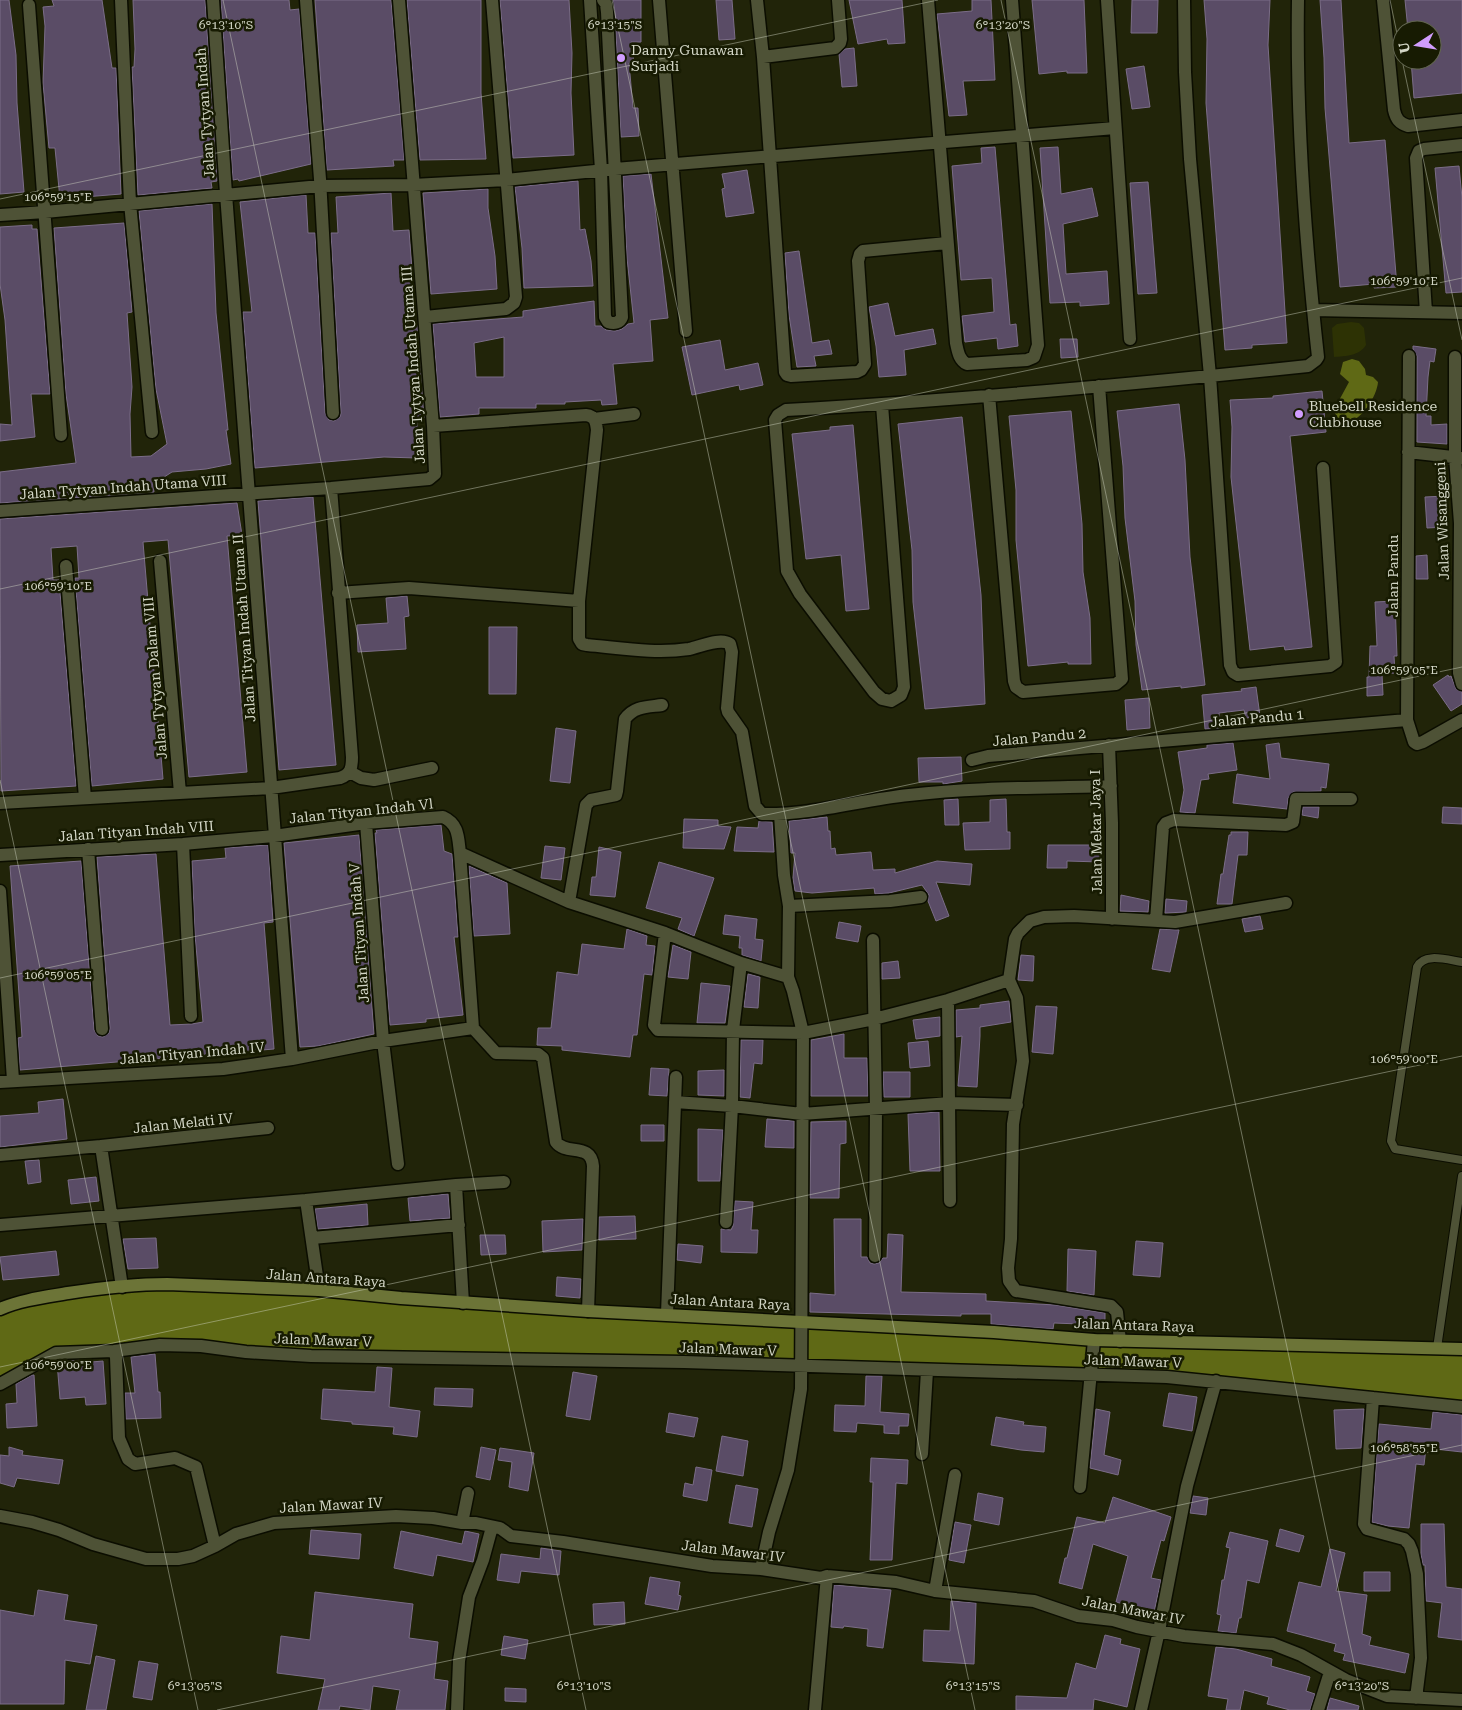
<svg xmlns="http://www.w3.org/2000/svg" width="1462" height="1710" viewBox="0 0 1462 1710" font-family="'Roboto Serif',serif">
<style>
.green{fill:#2d3204}
.water{fill:#5f6915}
.building{fill:#5a4c66;stroke:#7b6d88;fill-rule:evenodd}
.lines{fill:none;stroke-linecap:round;stroke-linejoin:round}
.lane-casing{stroke:#0b0d00;stroke-width:10}
.street-casing{stroke:#0b0d00;stroke-width:15}
.secondary-casing{stroke:#0b0d00;stroke-width:15}
.lane{stroke:#4e5236;stroke-width:8}
.street{stroke:#4e5236;stroke-width:12}
.secondary{stroke:#6c7437;stroke-width:12}
.ticks{fill:none;stroke:#d3d6c6;stroke-width:1;stroke-opacity:0.45}
.poi-dot{fill:#d19dfe;stroke:#171b02;stroke-width:2}
.labels{text-anchor:middle;stroke-width:5;stroke-linejoin:round;paint-order:stroke}
.poi-label{font-size:14px;fill:#d3d6c6;stroke:#171b02;text-anchor:start}
.street-label{font-size:14px;fill:#d3d6c6;stroke:#171b02}
.ticks-label{font-size:12px;text-anchor:middle;fill:#d3d6c6;stroke:#171b02;stroke-width:5;stroke-linejoin:round;paint-order:stroke}
</style>
<rect width="100%" height="100%" fill="#212409"/>
<path class="green" d="M1351,322L1359,323L1364,328L1366,345C1359,356 1346,356 1334,357L1332,328L1337,324Z"/>
<path class="water" d="M1352,359L1359,361L1365,369L1366,375L1373,377L1378,382C1377,397 1358,428 1340,421L1334,412L1336,406L1349,382L1340,374L1343,362Z
M145,1284L1094,1340L1462,1349V1407L1216,1381L520,1359L201,1346L56,1353L0,1384V1309Z"/>
<path class="building" d="M0,0H9L16,55L17,103L24,192L0,194Z
M52,0H102L112,68H116L121,194L60,199L55,148H49L43,83L45,26L43,7L54,6Z
M133,0H205L217,181L211,182L212,188L138,195L132,67H134L135,49Z
M221,0H289L290,10L299,9L311,164L239,181L238,179L233,180Z
M315,0H391L404,160H393L394,166L327,170Z
M407,0H481V93L486,159L420,160Z
M500,0H569L572,53L571,93L574,155L513,158Z
M613,0H641V42H631L634,62L629,63L633,108H638L639,136L621,137L615,12Z
M716,0H732L735,39L719,40Z
M849,0H902L905,43L888,44L887,39L858,44Z
M972,0H991L995,80L963,81L967,115L949,116L937,14L972,11Z
M1032,0H1084L1087,73H1067V71L1039,74Z
M1132,0H1158L1157,33H1131Z
M1204,0H1270L1268,45L1287,343L1252,345V348L1225,350L1206,103L1207,39Z
M1320,0H1341L1349,143L1385,140L1397,287L1374,288V284L1340,287L1325,108L1324,58Z
M1405,0H1462V93L1414,98L1411,60H1432V30H1408Z
M854,48L857,86L842,87L839,54L845,49Z
M1144,66L1150,107L1132,109L1126,69Z
M995,147L1010,325L1016,324L1018,346L998,349L997,338L965,342L962,316L994,312L992,278L961,280L952,166L982,163L981,148Z
M1058,147L1061,194L1092,188L1098,216L1063,224L1066,274L1107,271L1109,304L1080,306V302L1050,303L1040,148Z
M1459,166L1462,198V292L1446,293L1435,168Z
M747,170L754,213L726,217L722,189L725,188L722,174Z
M651,174L668,318L650,320L653,361L613,364L617,404L602,405L601,400L565,402V404H536V408H479V414L440,417L433,324L523,317V311L594,301L595,326H601L606,330L615,331L622,329L628,324L634,323L627,258L623,176ZM504,337V377H476L474,343Z
M578,181L580,230L585,229L591,261L593,286L524,288L522,248L515,187Z
M1148,182L1157,293L1138,294L1130,183Z
M488,189V208L495,256L497,289L431,294L423,193Z
M391,193L393,231L409,230L414,296L406,297L408,326L417,325L424,418L417,419V458L384,457L255,468L243,312H252L240,202L306,195L308,233H315L325,413L329,420L334,421L340,417L341,413L331,233H338L336,197Z
M212,204L216,313L228,430H226L231,464L206,469L172,472L153,484L154,492L0,503V472L76,463L66,394L54,228L124,223L132,312L127,313L132,387L130,414L131,457L151,456L167,444L156,389L139,211Z
M32,225V229H37L50,394H31L35,437L0,441V424L12,425L5,320L0,284V227Z
M799,251L812,343L829,340L832,354L814,356L816,366L797,367L789,315L785,253Z
M888,303L895,336L933,329L936,344L904,350L906,375L879,377L876,346L869,307Z
M1060,339H1077L1078,357L1061,358Z
M720,340L725,370L758,363L763,385L740,390L739,385L692,395L682,347Z
M1413,346L1436,349L1434,362L1430,361L1428,377L1426,416H1431V425L1447,424V444L1417,442V356L1413,349Z
M1322,391L1326,432L1290,436L1312,647L1285,650L1284,646L1250,650L1231,477L1232,427L1230,400L1273,398V396Z
M1179,404L1185,460L1190,557L1205,685L1181,688V686L1142,690L1136,645L1135,601L1125,518L1123,466L1117,411Z
M1071,411L1082,524L1083,572L1090,618L1091,664H1068V662L1028,666L1016,540V490L1009,416Z
M962,417L981,595L985,704L925,709L913,602L912,550L898,424Z
M853,425L869,609L846,611L841,555L806,559L792,434L830,430V427Z
M1445,496L1446,527L1427,528L1425,497Z
M313,497L336,765L279,770L258,501Z
M237,503L242,535L227,536L247,772L189,777L168,540L143,542L163,779L92,786L75,578H79L77,546L51,548L53,580H59L76,786L1,791L0,519Z
M1427,555L1428,579H1416V556Z
M407,596L409,616L404,617L406,649L358,652L357,625L388,623L386,598Z
M1395,601L1397,656H1394L1395,673L1382,674L1383,695L1367,696V677H1369L1370,646H1377L1375,602Z
M489,627H517L516,694H489Z
M1448,675L1449,677L1451,676L1456,689L1462,692V704L1451,711L1433,685Z
M1256,687L1260,716L1246,718L1244,710L1219,713L1220,728L1205,729L1202,695L1242,691L1241,689Z
M1149,698L1150,728L1127,730L1125,700Z
M556,728L576,731L570,783L550,781Z
M1233,743L1237,770L1208,774L1209,779L1201,780L1195,813L1180,812L1184,790L1178,752L1207,748V745Z
M1279,743L1281,758L1329,764L1326,788L1321,787V791L1293,792L1288,798L1287,809L1233,803L1237,774L1270,779L1266,745Z
M961,757L962,781L943,784V782H919L918,758Z
M958,799L959,825H945L944,800Z
M1006,799L1007,832H1010V849L965,850L963,823L990,822V800Z
M1303,807H1319L1318,818L1302,815Z
M1443,807L1462,808V824L1442,823Z
M827,817L828,831H830L831,849L835,848L836,855L871,852L873,870L895,869V873L937,861L972,864L970,885L936,882L949,916L936,921L928,901L929,895L922,885L889,893L875,894L874,888L812,893L795,891L793,878L795,853H791L789,821Z
M684,819L718,820V826L731,827L724,849L683,848Z
M759,821L772,822L774,852L734,851L737,827L758,828Z
M441,825L444,851L452,854L458,937H454L463,1015L426,1019V1022L390,1025L375,833H377L376,830Z
M1231,832H1248L1247,855H1238L1232,904H1217L1221,874H1223L1229,835H1231Z
M359,835L374,1034L318,1046L300,1047L284,843Z
M268,845L273,922L264,923L274,1049L20,1070L18,1038L22,1037L10,866L81,861L94,1030L98,1036L103,1037L109,1033L110,1028L97,857L156,854L170,1025L192,1024L203,1022L195,935L192,861L226,858L225,848Z
M1048,845H1101L1100,862L1067,861V868H1047Z
M545,846L565,848L561,880L541,878Z
M599,847L621,852L615,897L590,895L592,877H596Z
M659,862L714,878L694,936L678,929L682,918L646,908Z
M469,866L507,883L510,934L474,936Z
M1121,895L1149,901L1148,912L1120,911Z
M1166,899L1187,901L1186,912L1165,913Z
M725,915L757,919L755,939L763,940L761,961L742,955V948H739L740,936L723,934Z
M1260,916L1263,929L1245,932L1242,919Z
M839,922L861,926L858,942L836,938Z
M627,929L647,936L646,945L655,946L652,975L644,974L637,1035H633L630,1057L562,1050V1046L537,1045L538,1028H551L557,972L578,975L582,944L624,949Z
M1160,929L1179,930L1170,972L1152,969Z
M673,945L691,952L688,979L668,977Z
M1021,955L1034,956L1033,981L1018,980Z
M898,961L900,978L882,979V963Z
M748,974L760,977L758,1008L744,1007Z
M701,983L730,986L725,1023H697Z
M1009,1001L1011,1022L980,1027V1036L977,1087L958,1086L962,1036L956,1037V1010L980,1008V1005Z
M1036,1006L1057,1007L1053,1054L1032,1052Z
M940,1017V1036L916,1039L913,1020Z
M844,1034V1058H867L868,1096H811V1040Z
M741,1040H763L762,1064L754,1063L750,1098L740,1097Z
M928,1041L930,1066L910,1068L908,1043Z
M651,1068L669,1069L667,1096L649,1095Z
M724,1070V1096L698,1095V1071Z
M883,1072H910V1097H884Z
M63,1099L67,1139L0,1147V1116L39,1113L38,1102Z
M939,1112L940,1171H910L908,1114Z
M767,1119L794,1121V1148L765,1147Z
M846,1121V1143L840,1144L839,1198H810L811,1122Z
M641,1125H664V1141H641Z
M698,1129L723,1130L720,1181H698Z
M39,1160L41,1182L28,1184L25,1161Z
M96,1177L99,1201L71,1204L68,1180Z
M448,1194L450,1218L410,1221L408,1198Z
M735,1201L753,1202L751,1230H758L757,1253L721,1252V1229L731,1230L733,1226Z
M367,1204L368,1225L318,1229L315,1209Z
M635,1216L636,1239L599,1240V1217Z
M583,1219L582,1250L543,1252L542,1221Z
M834,1219H861V1257H867L870,1263L874,1264L879,1263L883,1258H887L888,1234L903,1235L901,1292L986,1294V1301L1055,1305L1105,1313V1325L1054,1323L1053,1329L991,1324V1314H961V1316L810,1312V1293L835,1295Z
M480,1235H505L506,1254L481,1255Z
M156,1238L158,1268L128,1269L123,1239Z
M1136,1241L1163,1243L1160,1277L1133,1275Z
M678,1244L703,1246L701,1263L677,1260Z
M1068,1249L1096,1251L1094,1295L1067,1291Z
M56,1251L59,1275L3,1280L0,1257Z
M557,1277L581,1279L580,1298L556,1296Z
M155,1354L158,1392H160L161,1418L126,1419L125,1393H135L131,1357Z
M80,1360V1363L103,1361L106,1404L86,1405L85,1397L60,1399L57,1362Z
M377,1367L392,1368L389,1407L420,1411L417,1437L393,1434L394,1427L352,1424V1422L321,1419L323,1389L375,1392Z
M573,1372L597,1376L590,1420L566,1416Z
M32,1375H34L37,1426L7,1428L6,1404L17,1403L16,1384Z
M866,1376H882L880,1412L909,1414L908,1426H899V1434L884,1433V1425L857,1423L856,1432L834,1431L835,1405L865,1406Z
M435,1388L473,1389L472,1407L434,1405Z
M1169,1393L1197,1397L1192,1431L1163,1426Z
M1096,1409L1110,1412L1104,1455L1121,1460L1118,1475L1090,1468Z
M1364,1409L1361,1448L1336,1449L1334,1410Z
M1433,1412L1462,1415V1452L1426,1448L1424,1465L1416,1464L1409,1528L1388,1526L1372,1522L1379,1424L1431,1429Z
M669,1413L698,1418L694,1437L666,1432Z
M996,1417L1024,1422L1023,1425L1046,1427L1044,1452L1021,1450L991,1445Z
M722,1436L748,1441L743,1476L716,1471Z
M9,1447L23,1451L22,1455L63,1460L59,1484L17,1478L14,1487L0,1483V1455L9,1456Z
M481,1447L496,1450L490,1480L476,1477Z
M500,1448L534,1453L528,1491L509,1487L512,1462L498,1460Z
M871,1458L908,1460L907,1484L896,1483L892,1560H870L873,1482H870Z
M696,1467L712,1470L707,1501L683,1496L685,1483L693,1485Z
M736,1485L758,1489L752,1527L729,1523Z
M978,1493L1003,1498L999,1525L974,1520Z
M1193,1496L1208,1498L1206,1515L1190,1513Z
M1113,1497L1171,1517L1164,1541L1161,1540L1151,1578L1161,1580L1154,1612L1116,1602L1128,1556L1093,1544L1082,1589L1059,1583L1065,1558H1067L1077,1517L1105,1523Z
M955,1522L971,1525L964,1563L949,1560Z
M1421,1524H1444L1446,1587L1462,1589V1640L1438,1637L1442,1603L1426,1601L1425,1565H1423L1421,1554Z
M1280,1529L1304,1536L1299,1552L1276,1546Z
M311,1530L361,1534L359,1559L309,1554Z
M401,1531L462,1544L465,1531L479,1534L473,1562L437,1555L433,1576L394,1568Z
M1230,1532L1268,1541L1259,1583L1247,1580L1241,1618H1239L1236,1633L1218,1631L1221,1615L1217,1614L1222,1580H1224L1230,1548L1226,1547Z
M541,1548L561,1551L559,1575L521,1571L519,1583L497,1580L501,1554L540,1559Z
M1330,1549L1345,1553L1336,1591L1367,1595L1362,1634L1371,1637L1369,1645L1409,1654L1405,1673L1343,1660L1345,1654L1334,1651L1336,1644L1287,1631L1299,1582L1321,1587Z
M1364,1572H1390V1591H1364Z
M650,1577L680,1582L678,1595L681,1596L678,1610L645,1604Z
M834,1585L891,1590L883,1648L867,1646L868,1629L844,1626L843,1628L831,1627Z
M38,1590L68,1595L64,1620L97,1625L90,1664L65,1660L64,1704H0V1610L34,1616Z
M315,1592L413,1604L409,1638L438,1642L434,1679L448,1681L445,1710H396L400,1690L373,1686L370,1710L340,1706L339,1710H318L325,1679L277,1673L281,1636L310,1640Z
M951,1601L976,1603L974,1664L923,1661L924,1630L950,1631Z
M624,1602L625,1624L594,1625L593,1604Z
M1105,1635L1121,1639L1120,1644L1140,1649L1127,1707L1094,1699L1093,1710H1016V1696L1067,1698L1076,1663L1096,1669Z
M504,1636L528,1640L525,1659L501,1655Z
M1216,1647L1236,1649L1272,1659L1271,1666L1310,1677L1306,1691L1315,1694L1310,1710H1290L1267,1704L1269,1697L1244,1690L1240,1710H1226L1228,1699L1208,1696Z
M96,1656L115,1660L106,1710H86Z
M139,1661L158,1664L152,1700L133,1697Z
M505,1688L526,1689V1702L505,1701Z
M1330,1698L1359,1706L1358,1710H1327Z"/>
<g class="lines">
<defs>
<path id="lane" d="M1462,962C1448,960 1424,952 1417,967L1391,1141L1395,1149L1462,1160
M1437,1348L1462,1176"/>
<path id="street" d="M121,0L130,203L152,432
M213,0L226,194L292,1059
M306,0L320,179L333,413
M590,0L601,170L605,317L608,322C614,324 620,323 622,317L607,12L606,4L603,0
M659,0L686,331
M757,0L763,57L785,372L787,375L791,376L857,372L861,370L865,364L858,261L860,254L863,251L947,243
M928,0L956,343C958,352 959,360 967,364L1027,360L1034,357L1038,345L1012,0
M1107,0L1130,339
M1184,0L1185,72L1190,159L1210,376L1230,665L1233,672L1238,675L1330,666L1336,662L1323,468
M1383,0L1394,110C1396,119 1399,123 1408,126L1462,120
M29,5L61,435
M763,57L835,48L840,43L841,39L838,0
M0,215L45,212L320,186L413,185L506,180L615,169L1115,128
M1313,310L1462,313
M1426,312L1416,158L1419,151L1424,149L1462,145
M425,317L506,309L514,303L516,297L492,0
M1409,356L1407,720L1414,742L1417,744L1423,742L1462,720
M1455,357V457L1460,523L1459,673L1462,684
M989,395L1014,681L1016,687L1023,692L1116,684L1122,679L1099,386
M882,405L904,687L901,695L891,701L882,699L874,692L800,594L787,571L775,420L778,415L786,410C960,400 1135,384 1308,366L1316,360L1318,357C1305,239 1296,119 1298,0
M594,419L634,414
M433,426L586,415C595,416 596,422 597,430L579,601V639L582,644L587,645C621,648 655,654 689,649C700,647 720,637 730,644L732,652L727,708L728,712L742,732L755,806L762,814C813,815 860,800 909,795C976,787 1044,788 1111,786
M1408,452L1462,458
M0,511L331,488L429,479L435,474L433,426L399,0
M160,561L180,793
M66,566L85,798
M338,593L409,588L579,601
M1109,745L1112,823V919
M972,760L988,756L1407,720
M350,772L361,778L374,780L432,768
M0,803L271,788L340,778C351,774 352,768 352,757L331,488
M366,823L383,1041L398,1164
M183,844L191,1016
M88,849L102,1029
M460,853L569,902L665,933L741,963L788,977
M0,855L183,844L274,836L366,823L443,817C459,824 458,838 460,853L473,1028L496,1053L538,1054L543,1058L556,1142C566,1156 591,1142 593,1166L588,1311
M0,891L13,1080
M569,902L586,805L591,800L616,795L617,791L625,719C634,706 648,707 662,705
M789,906L890,901L921,897
M1156,920L1163,827L1166,823L1174,820L1286,825L1293,822L1296,799H1351
M665,933L654,1025L658,1030L803,1033L874,1019L948,1000L1009,980
M873,940L876,1108L875,1256
M948,1000L950,1201
M0,1082L223,1069L292,1059L383,1041L473,1028
M675,1102L732,1106L802,1114L950,1103L1017,1105
M101,1146L122,1287
M0,1155L101,1146L268,1128
M306,1200L456,1185
M726,1222L732,1106L733,1030L741,963
M0,1225L306,1200L319,1290
M312,1238L459,1225
M463,1303L456,1185L504,1182
M667,1314L676,1077
M1120,1341L1117,1312L1111,1306L1016,1291L1009,1281L1008,1268L1011,1239L1013,1124L1023,1061L1017,998L1009,980L1015,939L1018,933L1030,921L1044,917L1074,916L1175,922L1286,903
M114,1351L116,1357L119,1438L128,1459L135,1464L175,1458L196,1467L215,1546
M0,1384L56,1353L114,1351L160,1345L201,1346L246,1352L311,1356L684,1362L1167,1377L1462,1407
M1373,1398L1364,1524L1367,1529L1404,1539L1409,1544L1412,1551L1417,1574L1421,1658L1416,1698
M922,1454L927,1371
M1080,1487L1094,1340
M0,1516L32,1522L59,1530L93,1544L146,1559H178L193,1556L215,1546L236,1534L274,1523L396,1516L433,1518L462,1523H476L500,1528L511,1536L563,1542L712,1566L761,1569L821,1578L827,1576L896,1582L935,1591L1034,1601L1078,1616L1113,1620L1137,1627L1184,1636L1273,1644L1301,1655L1346,1680L1387,1696L1462,1700
M462,1523L468,1493
M761,1569L769,1532L788,1470L801,1389L803,1033L793,991L788,977L789,906L784,875L780,814
M935,1591L955,1475
M457,1710L459,1661L469,1597L483,1560L492,1527
M815,1710L827,1576
M1141,1710L1159,1631L1187,1486L1216,1381
M1318,1710L1330,1672"/>
<path id="secondary" d="M0,1309C21,1300 45,1297 68,1293C101,1288 134,1284 167,1284L319,1290L401,1298L588,1311L994,1332L1094,1340L1462,1349"/>
</defs>
<use href="#lane" class="lane-casing"/>
<use href="#street" class="street-casing"/>
<use href="#secondary" class="secondary-casing"/>
<use href="#lane" class="lane"/>
<use href="#street" class="street"/>
<use href="#secondary" class="secondary"/>
</g>
<path class="ticks" d="M223,0L586,1710M612,0L975,1710M1001,0L1364,1710M1390,0L1402,58M1402,60L1462,340M0,199L938,0M0,589L1462,278M0,780L198,1710M0,978L1462,667M0,1367L1462,1056M217,1710L1462,1445"/>
<g class="poi-dot">
<circle cx="621" cy="58" r="5"/>
<circle cx="1299" cy="414" r="5"/>
</g>
<g class="labels">
<g class="poi-label">
<text x="631" y="55">Danny Gunawan<tspan x="631" dy="16">Surjadi</tspan></text>
<text x="1309" y="411">Bluebell Residence<tspan x="1309" dy="16">Clubhouse</tspan></text>
</g>
<g class="street-label">
<text transform="translate(205 113) rotate(-94)" y="5">Jalan Tytyan Indah</text>
<text transform="translate(413 365) rotate(-94)" y="5">Jalan Tytyan Indah Utama III</text>
<text transform="translate(123 487) rotate(-4)" y="5">Jalan Tytyan Indah Utama VIII</text>
<text transform="translate(1442 521) rotate(-92)" y="5">Jalan Wisanggeni</text>
<text transform="translate(1393 576) rotate(-90)" y="5">Jalan Pandu</text>
<text transform="translate(244 628) rotate(-94)" y="5">Jalan Tityan Indah Utama II</text>
<text transform="translate(155 678) rotate(-95)" y="5">Jalan Tytyan Dalam VIII</text>
<text transform="translate(1257 718) rotate(-5)" y="5">Jalan Pandu 1</text>
<text transform="translate(1039 737) rotate(-5)" y="5">Jalan Pandu 2</text>
<text transform="translate(361 811) rotate(-6)" y="5">Jalan Tityan Indah Vl</text>
<text transform="translate(136 831) rotate(-4)" y="5">Jalan Tityan Indah VIII</text>
<text transform="translate(1096 832) rotate(-91)" y="5">Jalan Mekar Jaya I</text>
<text transform="translate(359 933) rotate(-94)" y="5">Jalan Tityan Indah V</text>
<text transform="translate(192 1053) rotate(-5)" y="5">Jalan Tityan Indah IV</text>
<text transform="translate(183 1123) rotate(-6)" y="5">Jalan Melati IV</text>
<text transform="translate(326 1278) rotate(4)" y="5">Jalan Antara Raya</text>
<text transform="translate(730 1302) rotate(3)" y="5">Jalan Antara Raya</text>
<text transform="translate(1134 1325) rotate(2)" y="5">Jalan Antara Raya</text>
<text transform="translate(323 1340) rotate(2)" y="5">Jalan Mawar V</text>
<text transform="translate(728 1349) rotate(2)" y="5">Jalan Mawar V</text>
<text transform="translate(1133 1361) rotate(2)" y="5">Jalan Mawar V</text>
<text transform="translate(331 1505) rotate(-3)" y="5">Jalan Mawar IV</text>
<text transform="translate(733 1551) rotate(7)" y="5">Jalan Mawar IV</text>
<text transform="translate(1133 1610) rotate(11)" y="5">Jalan Mawar IV</text>
</g>
</g>
<g class="ticks-label">
<text x="226" y="29">6°13'10"S</text>
<text x="615" y="29">6°13'15"S</text>
<text x="1003" y="29">6°13'20"S</text>
<text x="58" y="201">106°59'15"E</text>
<text x="1404" y="285">106°59'10"E</text>
<text x="58" y="590">106°59'10"E</text>
<text x="1404" y="674">106°59'05"E</text>
<text x="58" y="979">106°59'05"E</text>
<text x="1404" y="1063">106°59'00"E</text>
<text x="58" y="1369">106°59'00"E</text>
<text x="1404" y="1452">106°58'55"E</text>
<text x="195" y="1690">6°13'05"S</text>
<text x="584" y="1690">6°13'10"S</text>
<text x="973" y="1690">6°13'15"S</text>
<text x="1362" y="1690">6°13'20"S</text>
</g>
<g transform="translate(1417 45) rotate(258)"><circle r="24" fill="#171b02" stroke="#626650"/>
<path d="M0-4L9 19L0 12L-9 19Z" fill="#d19dfe"/>
<text y="-8" font-size="14" font-weight="bold" text-anchor="middle" fill="#d3d6c6">U</text>
</g>
</svg>
